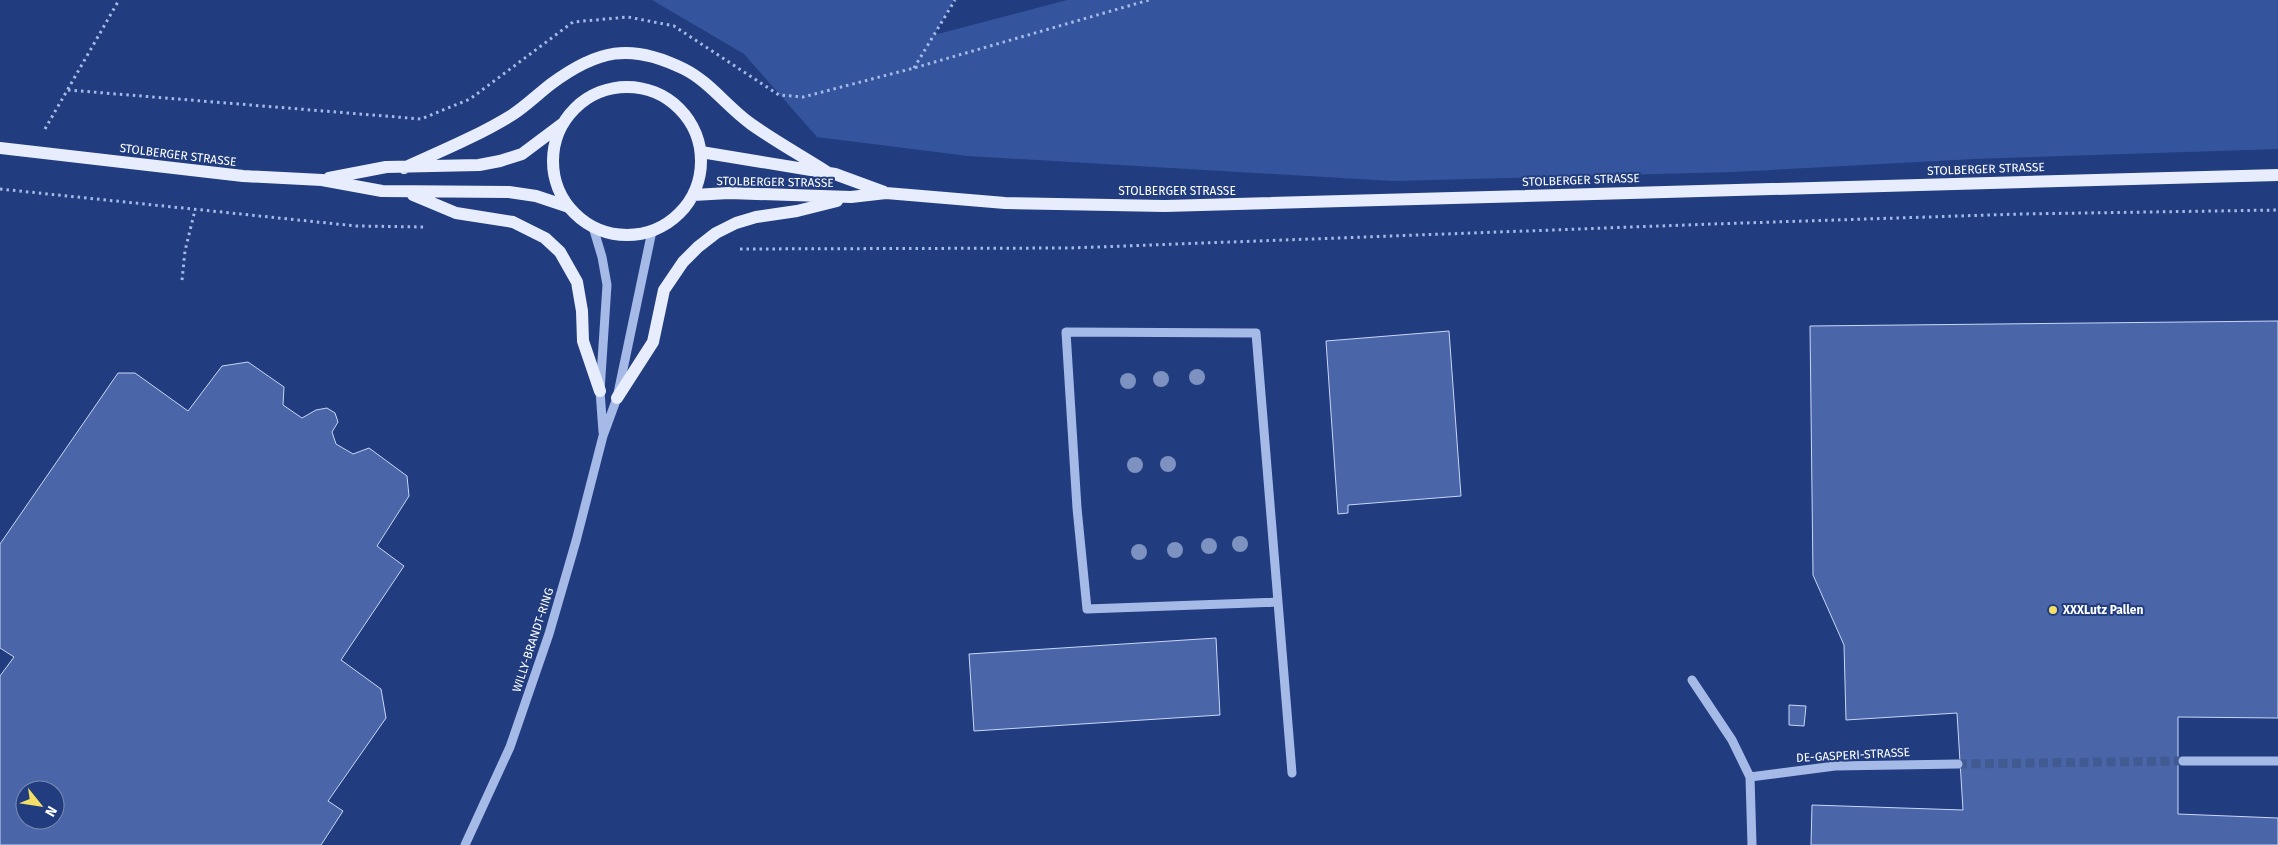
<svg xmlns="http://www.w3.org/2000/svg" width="2278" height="845" viewBox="0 0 2278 845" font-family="'Fira Sans',sans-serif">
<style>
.green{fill:#34549d}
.building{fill:#4a66a8;stroke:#c9d7f6;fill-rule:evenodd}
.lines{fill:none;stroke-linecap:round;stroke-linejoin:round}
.minor-tunnel{stroke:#425a92;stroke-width:9;stroke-dasharray:9 4.5;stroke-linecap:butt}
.path{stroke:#a6bae7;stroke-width:3;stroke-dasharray:2.5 4;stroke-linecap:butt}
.minor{stroke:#a6bae7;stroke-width:9}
.major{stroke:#e8edfd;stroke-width:12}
.tree{fill:#7d92c0}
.poi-dot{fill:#f4df67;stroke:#213d7f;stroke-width:2}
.labels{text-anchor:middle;stroke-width:4;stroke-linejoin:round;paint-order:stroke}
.street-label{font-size:12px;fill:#fff;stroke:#213d7f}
.poi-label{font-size:12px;font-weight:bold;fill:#fff;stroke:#213d7f;text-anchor:start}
</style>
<rect width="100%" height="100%" fill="#213d7f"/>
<path class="green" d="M652,0H954L934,35L1067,0H2278V149L1974,159L1733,172L1393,181L968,156L817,137L744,54Z"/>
<path class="building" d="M2278,321V718L2178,717V814L2278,818V845H1811L1812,805L1963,810L1957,713L1846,720L1844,645L1813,575L1810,326Z
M1449,331L1461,496L1348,505V513L1338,514L1326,341Z
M248,362L284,387L283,405L302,418L316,410L327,408L335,413L338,422L332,432L336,444L353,454L369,448L407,476L409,496L377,546L404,566L341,660L381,689L386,718L328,801L343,811L321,845H0V676L14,657L0,648V544L118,373H135L188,411L222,366ZM25,790H55V820H25Z
M1216,638L1220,715L974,731L969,654Z
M1789,705L1806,706L1804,726L1789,725Z"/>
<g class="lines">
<path class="minor-tunnel" d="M1958,764L2183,761"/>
<path class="path" d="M914,68L955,0
M68,90L421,119L470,99L573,22L628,17L674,26L779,95L803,97L914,68L1149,0
M45,129L119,0
M0,189L356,226L425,227
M740,249L1070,248L1713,224L2020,214L2278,210
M182,280L185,251L195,210"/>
<path class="minor" d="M593,227L602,257L607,285L600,391L603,432
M1278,602L1087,609L1077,508L1066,332L1256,333L1292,773
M1692,680L1732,740L1750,777L1752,845
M2183,761H2278
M1750,777L1835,766L1958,764
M465,845L510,747L549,634L576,541L603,436L617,398L652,231"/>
<path class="major" d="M553 161a74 74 0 1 1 148 0a74 74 0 1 1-148 0Z
M0,148L243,176L322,180L382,191L509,192L536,196L569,207
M701,152L835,174L884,192
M404,168C441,151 478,136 512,115C526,106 538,94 551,84C597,50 630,42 684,69C710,82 727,107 751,124C775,141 802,156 827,172
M329,178L386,167L479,165L500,161L522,154L562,124
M413,195L456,213L513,222L545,238L560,252L577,282L582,311L583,341L600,391
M693,195L729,193L851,197L886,193L1005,203L1165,206L2278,175
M617,398L653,342L664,290L683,262L698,247L716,233L736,223L756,217L797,211L837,201"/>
</g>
<g class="tree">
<circle cx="1197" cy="377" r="8"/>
<circle cx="1161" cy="379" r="8"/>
<circle cx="1128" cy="381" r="8"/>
<circle cx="1168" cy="464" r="8"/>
<circle cx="1135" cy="465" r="8"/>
<circle cx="1240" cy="544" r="8"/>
<circle cx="1209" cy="546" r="8"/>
<circle cx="1175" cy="550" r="8"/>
<circle cx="1139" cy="552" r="8"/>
</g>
<circle class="poi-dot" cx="2053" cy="610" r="5"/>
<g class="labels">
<g class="street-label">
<text transform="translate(178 155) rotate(7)" y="4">STOLBERGER STRASSE</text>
<text transform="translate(1986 169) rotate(-2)" y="4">STOLBERGER STRASSE</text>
<text transform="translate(1581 180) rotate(-2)" y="4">STOLBERGER STRASSE</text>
<text transform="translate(775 182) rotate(1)" y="4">STOLBERGER STRASSE</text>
<text x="1177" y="195">STOLBERGER STRASSE</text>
<text transform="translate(533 640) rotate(-72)" y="4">WILLY-BRANDT-RING</text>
<text transform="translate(1853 755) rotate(-3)" y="4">DE-GASPERI-STRASSE</text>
</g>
<g class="poi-label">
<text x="2063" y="614">XXXLutz Pallen</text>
</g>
</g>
<g transform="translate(40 805) rotate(120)"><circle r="24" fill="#213d7f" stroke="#7a8bb2"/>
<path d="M0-4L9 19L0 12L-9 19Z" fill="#f4df67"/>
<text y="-8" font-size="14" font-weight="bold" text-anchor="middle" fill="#ffffff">N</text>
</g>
</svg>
